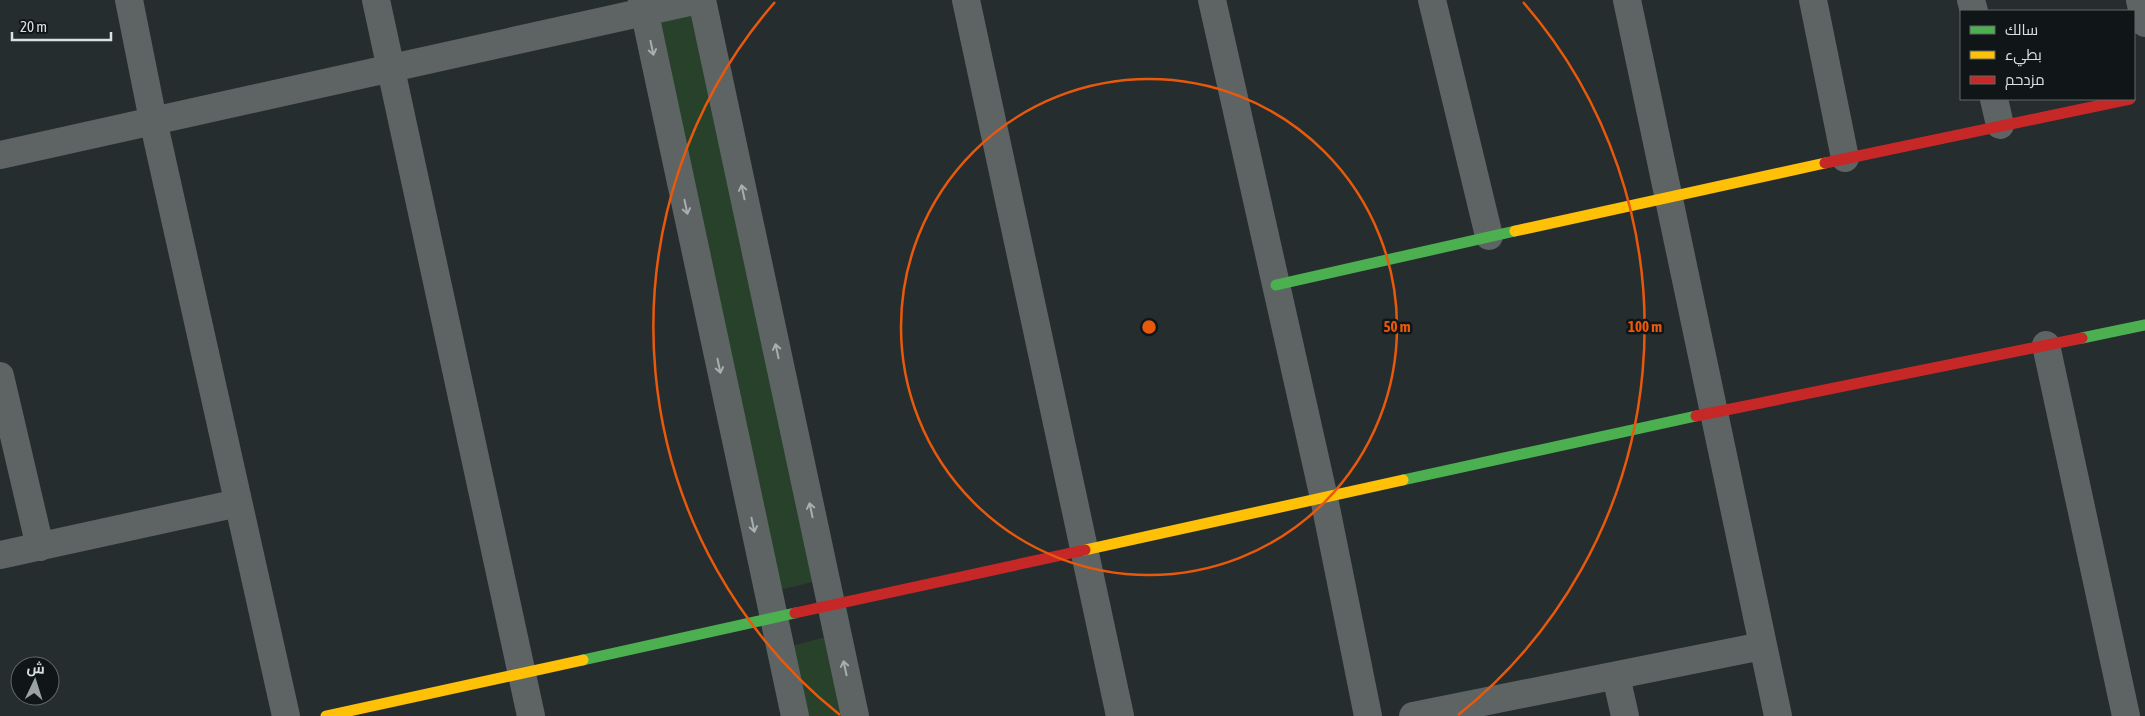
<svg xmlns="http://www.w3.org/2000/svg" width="2145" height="716" viewBox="0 0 2145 716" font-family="'Asap Condensed',Cairo,sans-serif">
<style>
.green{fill:#27412b}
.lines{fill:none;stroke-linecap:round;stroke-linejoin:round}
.street{stroke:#5e6364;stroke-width:28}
.fast{stroke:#4caf50;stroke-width:11}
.slow{stroke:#ffc107;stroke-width:11}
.jam{stroke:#c62828;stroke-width:11}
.oneway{stroke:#a8afb0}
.ring{fill:none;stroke:#e8590c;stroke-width:2.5}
.centre{fill:#e8590c;stroke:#101617;stroke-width:2.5}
.ring-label{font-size:15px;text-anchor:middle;font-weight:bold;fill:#e8590c;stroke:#101617;stroke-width:5;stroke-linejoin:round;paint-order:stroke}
</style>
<rect width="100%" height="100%" fill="#262d2e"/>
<path class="green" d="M693,13L813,582L779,590L658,20Z
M825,637L843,716H808L792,646Z"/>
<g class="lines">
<path class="street" d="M129,0L153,120L286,716
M376,0L531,716
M642,0L795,716
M702,0L855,716
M966,0L1120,716
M1212,0L1324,498L1368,716
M1432,0L1489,236
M1627,0L1778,716
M1813,0L1845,158
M1971,0L1974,11
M2140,0L2145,23
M1994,99L2000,125
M0,155L698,0
M2046,345L2126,716
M0,376L40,547
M0,555L238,503
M1616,676L1625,716
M1413,716L1762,646"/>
<path class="fast" d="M1276,285L1515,231
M2082,338L2145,325
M1403,480L1696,416
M583,660L795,613"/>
<path class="slow" d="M1515,231L1825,163
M1085,550L1403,480
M326,716L583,660"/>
<path class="jam" d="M1825,163L2130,99
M1696,416L2082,338
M795,613L1085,550"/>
</g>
<defs><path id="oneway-shaft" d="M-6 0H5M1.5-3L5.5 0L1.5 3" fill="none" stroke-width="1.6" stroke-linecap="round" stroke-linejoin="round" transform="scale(1.25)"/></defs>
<g class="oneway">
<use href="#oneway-shaft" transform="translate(652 48) rotate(78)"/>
<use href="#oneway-shaft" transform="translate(743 192) rotate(-102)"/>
<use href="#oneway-shaft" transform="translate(686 207) rotate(78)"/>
<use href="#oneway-shaft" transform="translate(777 351) rotate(-102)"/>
<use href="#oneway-shaft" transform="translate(719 366) rotate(78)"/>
<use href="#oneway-shaft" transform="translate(811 510) rotate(-102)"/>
<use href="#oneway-shaft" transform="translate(753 525) rotate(78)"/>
<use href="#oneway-shaft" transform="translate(845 668) rotate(-102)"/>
</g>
<g class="ring">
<circle cx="1149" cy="327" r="248"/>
<path d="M840 715A496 496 0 0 1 775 2M1523 2A496 496 0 0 1 1458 715"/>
</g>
<circle cx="1149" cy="327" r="8" class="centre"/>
<g class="ring-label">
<text x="1397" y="332">50 m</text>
<text x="1645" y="332">100 m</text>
</g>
<rect x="1960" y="10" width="175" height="90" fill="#101617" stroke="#606869"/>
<rect x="1970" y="26" width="25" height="8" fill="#4caf50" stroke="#606869"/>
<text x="2005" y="35" font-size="15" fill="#d9e2e3">سالك</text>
<rect x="1970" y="51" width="25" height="8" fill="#ffc107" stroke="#606869"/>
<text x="2005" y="60" font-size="15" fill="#d9e2e3">بطيء</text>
<rect x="1970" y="76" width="25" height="8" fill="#c62828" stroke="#606869"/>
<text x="2005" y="85" font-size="15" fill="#d9e2e3">مزدحم</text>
<g transform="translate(35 681) rotate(4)"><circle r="24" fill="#101617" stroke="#606869"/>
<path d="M0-4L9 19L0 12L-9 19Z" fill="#9aa3a4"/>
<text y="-8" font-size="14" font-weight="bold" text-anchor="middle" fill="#d9e2e3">ش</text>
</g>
<path d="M12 32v8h99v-8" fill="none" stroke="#d9e2e3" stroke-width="2.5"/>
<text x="20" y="32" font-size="15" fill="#d9e2e3" stroke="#101617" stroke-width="4" paint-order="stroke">20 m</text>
</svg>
